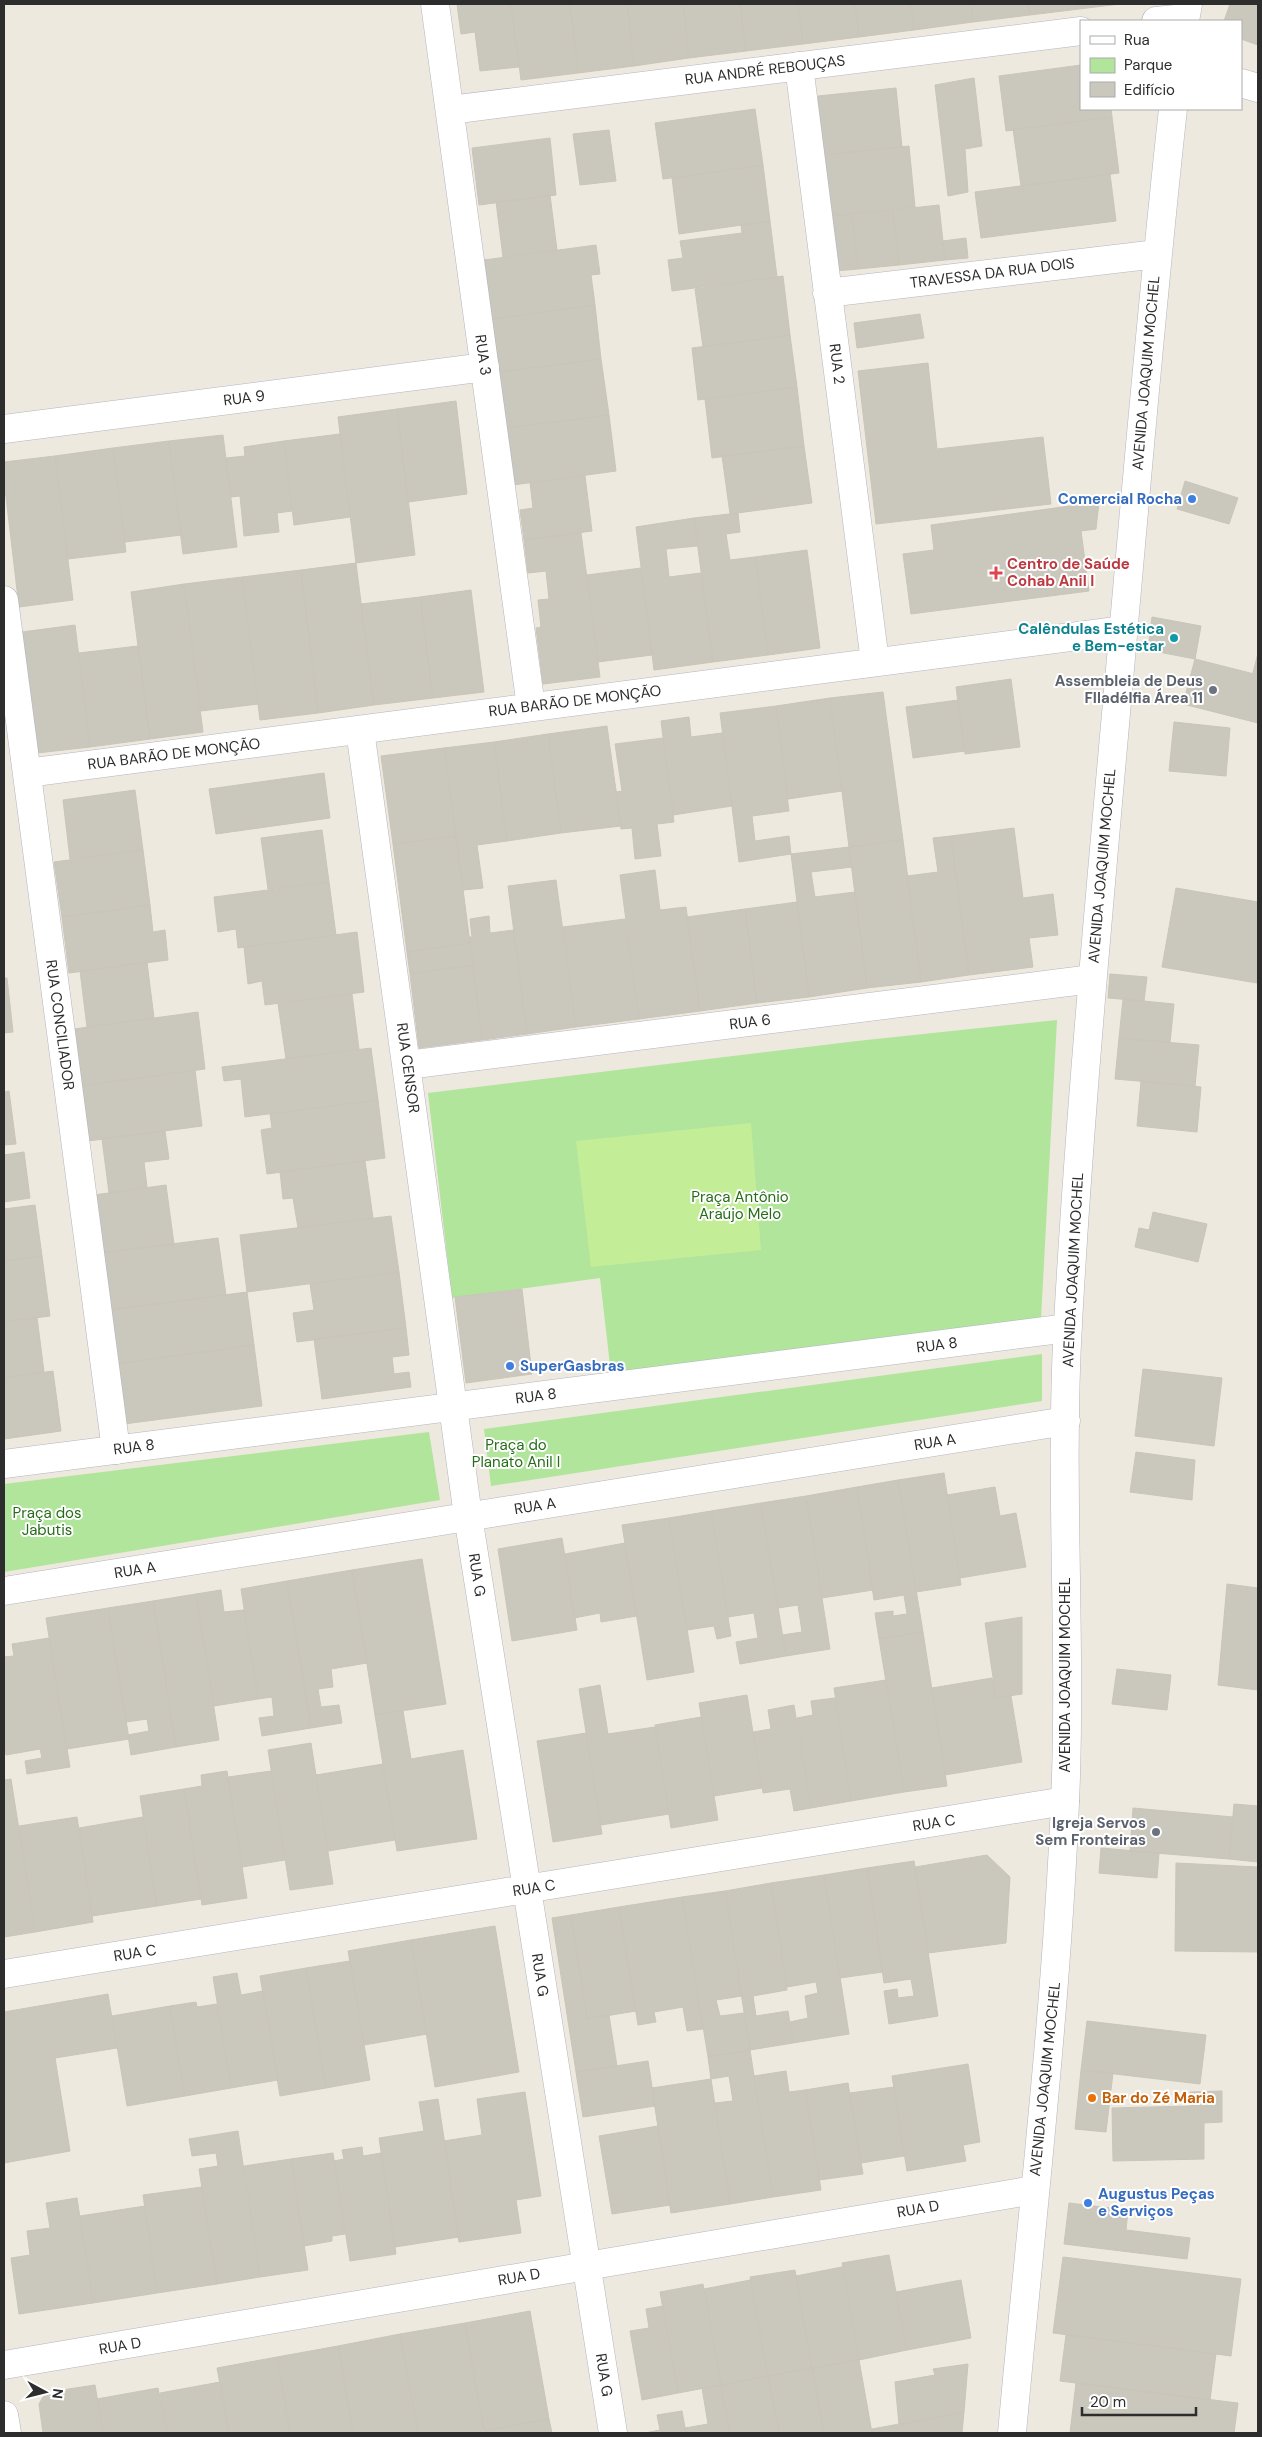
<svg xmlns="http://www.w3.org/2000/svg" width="1262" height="2437" viewBox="0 0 1262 2437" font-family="'DM Sans',sans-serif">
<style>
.green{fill:#b0e59b}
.pitch{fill:#c3ed97}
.building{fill:#cac7bd;stroke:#cac5b8}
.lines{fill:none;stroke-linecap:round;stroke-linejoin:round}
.street-casing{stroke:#b3b4c0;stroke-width:29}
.secondary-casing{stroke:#b3b4c0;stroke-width:29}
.street{stroke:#fff;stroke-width:28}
.secondary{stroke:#fff;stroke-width:28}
.shop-dot{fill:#3f7fe0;stroke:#fff;stroke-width:2}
.health-dot{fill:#e0444e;stroke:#fff;stroke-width:2}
.culture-dot{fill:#0f9aa8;stroke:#fff;stroke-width:2}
.worship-dot{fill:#6b7280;stroke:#fff;stroke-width:2}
.food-dot{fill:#e8710a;stroke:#fff;stroke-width:2}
.labels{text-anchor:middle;stroke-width:4;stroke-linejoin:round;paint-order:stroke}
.street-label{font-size:15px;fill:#2d2d2d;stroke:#fff}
.shop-label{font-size:15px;font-weight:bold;fill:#366cbe;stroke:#fff;text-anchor:start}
.health-label{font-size:15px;font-weight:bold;fill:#be3a42;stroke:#fff;text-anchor:start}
.culture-label{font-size:15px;font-weight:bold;fill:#0d838f;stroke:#fff;text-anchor:end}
.worship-label{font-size:15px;font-weight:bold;fill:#5b616d;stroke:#fff;text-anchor:end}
.park-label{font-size:15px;fill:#266d19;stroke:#fff}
.food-label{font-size:15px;font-weight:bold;fill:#c56008;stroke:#fff;text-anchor:start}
</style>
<rect width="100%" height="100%" fill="#eee9df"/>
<path class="green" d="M1057,1020L1041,1319L611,1374L600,1278L452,1298L428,1093L857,1041Z
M1042,1354V1401L491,1486L484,1429Z
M429,1432L440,1500L4,1572V1484Z"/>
<path class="pitch" d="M751,1123L761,1250L591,1267L576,1141Z"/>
<path class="building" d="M457,4H511L519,67L480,71L475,32L461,34Z
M511,4H570L578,73L521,80Z
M570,4H627L634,66L578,73Z
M627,4H683L689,58L634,66Z
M683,4H740L746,51L689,58Z
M740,4H798L803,44L746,51Z
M798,4H855L859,37L803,44Z
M855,4H911L914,30L859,37Z
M911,4H971L973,22L914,30Z
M971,4H1028L1030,15L973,22Z
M1028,4H1078L1079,9L1030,15Z
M1078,4H1120L1079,9Z
M1230,4H1258V45L1241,39V21H1224Z
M1081,65V109H1111L1112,117L1006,131L999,76Z
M974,78L982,146L965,149L968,192L948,196L935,85Z
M896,88L902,147L823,155L818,96Z
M755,109L763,165L663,179L655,123Z
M1112,117L1119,173L1021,186L1013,129Z
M609,130L616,181L580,185L573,134Z
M550,138L556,195L479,205L472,148Z
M909,146L915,207L829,216L823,155Z
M763,165L770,221L679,234L672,178Z
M1110,174L1116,221L981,238L975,192Z
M550,195L557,250L503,257L496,202Z
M939,205L945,260L899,265L893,210Z
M893,210L899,265L858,269L852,214Z
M852,214L858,269L835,271L829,216Z
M770,221L777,277L672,291L668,260L683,258L680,241L742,233L741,225Z
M966,238L968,258L945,260L943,241Z
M596,245L600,274L591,275L595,305L492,319L484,260Z
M783,276L790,335L703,347L695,289Z
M595,305L601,359L499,372L492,319Z
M920,314L924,338L857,348L854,323Z
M790,335L797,387L698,400L692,348Z
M601,359L609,415L506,428L499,372Z
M928,363L937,449L1043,437L1051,504L876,524L858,371Z
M797,387L804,446L712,458L705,399Z
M456,401L467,494L408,502L397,409Z
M397,409L415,555L356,563L338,417Z
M609,415L616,471L513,485L506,428Z
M340,434L350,517L294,525L284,441Z
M223,435L237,547L183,554L169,441Z
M169,441L181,535L125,542L113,448Z
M284,441L292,511L277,513L279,532L244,536L240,496L231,497L226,458L245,456L244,447Z
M804,446L812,503L730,514L722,456Z
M113,448L126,552L68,559L55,456Z
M55,456L73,600L19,607L4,480V462Z
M585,476L592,531L524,540L520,510L533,508L530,483Z
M1185,481L1238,498L1229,524L1177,509Z
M1099,502L1096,529L1081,531L1089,591L911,614L903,554L934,550L931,525Z
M738,513L740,532L726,534L730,560L755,557L768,655L713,662L694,518Z
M694,518L697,546L666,549L669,577L701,573L713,662L654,670L636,527Z
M581,533L600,677L543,684L536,628L541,627L538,600L549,599L546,571L528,573L524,540Z
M807,550L820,648L768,655L755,557Z
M356,563L374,705L318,713L301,570Z
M641,568L652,655L598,662L587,575Z
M301,570L318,713L260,720L242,577Z
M242,577L258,704L201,711L184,584Z
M184,584L203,732L150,739L131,592Z
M471,590L484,692L433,698L420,597Z
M420,597L433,698L374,705L361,604Z
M1152,617L1201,626L1195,659L1148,650Z
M75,625L90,747L37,753L22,632Z
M138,646L150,739L90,747L79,653Z
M1258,653V675L1253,673Z
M1195,659L1258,675V723L1183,704Z
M1011,679L1020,747L965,754L956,687Z
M883,692L903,840L849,847L830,698Z
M830,698L842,791L788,799L776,706Z
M958,700L965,751L913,758L906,707Z
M776,706L789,811L752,816L755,841L789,836L791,854L739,862L720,713Z
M689,717L691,737L722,733L732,806L673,815L661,721Z
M1174,722L1230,728L1226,776L1169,771Z
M607,726L621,826L561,833L548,734Z
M548,734L561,833L507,841L494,742Z
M663,738L674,822L657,824L661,856L635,859L632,828L621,829L616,792L622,791L615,744Z
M494,742L507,841L477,845L483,888L463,890L444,748Z
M444,748L456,836L393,844L381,756Z
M324,773L330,818L216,834L209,789Z
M135,790L143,850L70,859L63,800Z
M1014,828L1023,898L1053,894L1058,935L1029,938L1033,967L969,975L951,836Z
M322,830L329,882L268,889L261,838Z
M456,836L470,943L407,952L393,844Z
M951,836L969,975L921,982L907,876L938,872L933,838Z
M903,840L921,982L867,988L849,847Z
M849,847L852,867L811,872L815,897L855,892L867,988L809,997L791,854Z
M143,850L150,905L62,917L54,862Z
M655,870L660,910L686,907L700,1011L639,1019L620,875Z
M556,880L576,1027L527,1034L508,886Z
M329,882L336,935L238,948L236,929L218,932L214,897Z
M1176,888L1258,902L1257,983L1162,967Z
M797,902L809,997L757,1003L745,909Z
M150,905L153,932L165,930L168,960L69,973L62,917Z
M745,909L757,1003L700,1011L687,917Z
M489,916L490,933L514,930L527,1034L482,1040L470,943L469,937H472L470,919Z
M625,919L639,1019L576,1027L563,927Z
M357,932L364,992L265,1005L262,981L248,984L244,947Z
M470,943L473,965L410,974L407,952Z
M147,962L154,1018L87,1027L80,971Z
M473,965L482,1040L419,1048L410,974Z
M1110,974L1147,977L1144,1001L1108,998Z
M4,978H7L13,1032L4,1033Z
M352,994L359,1049L286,1059L278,1004Z
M1123,999L1174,1004L1170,1043L1119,1038Z
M198,1012L205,1069L81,1086L74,1029Z
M1119,1038L1199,1045L1195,1086L1115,1079Z
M371,1048L378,1100L245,1117L241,1079L224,1081L222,1067Z
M195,1070L202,1126L88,1141L81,1086Z
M1141,1081L1201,1087L1197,1132L1137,1126Z
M9,1091L16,1144L4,1145V1092Z
M378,1100L385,1158L267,1174L261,1130L272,1128L270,1114Z
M165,1131L169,1159L144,1162L147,1187L109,1193L102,1139Z
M24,1152L30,1198L4,1202V1155Z
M365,1161L373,1218L298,1228L293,1198L283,1199L280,1172Z
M166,1185L174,1244L102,1253L94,1195Z
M35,1205L42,1256L4,1261V1209Z
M1153,1212L1207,1224L1198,1262L1135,1247L1139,1228L1149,1230Z
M391,1216L399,1272L247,1292L240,1235Z
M218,1238L226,1295L109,1310L102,1253Z
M42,1256L50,1316L4,1322V1261Z
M399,1272L406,1328L297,1342L293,1313L314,1310L310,1284Z
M522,1289L532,1374L466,1383L455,1297Z
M247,1292L254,1345L116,1364L109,1310Z
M37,1317L44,1372L4,1378V1322Z
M406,1328L409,1355L392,1357L394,1374L409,1372L411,1387L322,1399L314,1339Z
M254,1345L262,1406L124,1424L116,1364Z
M1143,1369L1222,1378L1214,1446L1135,1436Z
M53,1371L61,1431L4,1439V1378Z
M1136,1452L1195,1460L1192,1500L1130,1492Z
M944,1473L961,1585L916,1592L898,1480Z
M898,1480L923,1632L879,1639L875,1613L893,1611V1616L907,1614L904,1595L874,1600L857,1487Z
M857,1487L873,1590L822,1598L806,1496Z
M995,1487L1000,1516L1016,1513L1026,1567L960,1578L947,1495Z
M806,1496L830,1649L786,1656L782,1635L802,1632L798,1605L778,1608L761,1503Z
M761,1503L786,1656L740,1664L736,1642L758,1638L754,1613L728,1617L711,1511Z
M711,1511L731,1636L717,1639L714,1626L687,1630L669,1518Z
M669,1518L694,1672L647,1680L622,1525Z
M562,1538L577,1630L512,1641L498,1549Z
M625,1543L637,1616L601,1622L600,1613L574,1618L565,1554Z
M422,1559L446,1704L375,1715L352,1570Z
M352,1570L367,1663L331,1669L333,1687L318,1689L321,1707L339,1705L342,1723L311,1728L287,1581Z
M287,1581L311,1728L262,1736L259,1718L274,1716L272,1697L258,1699L241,1589Z
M1227,1584L1258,1588V1690L1218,1685Z
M221,1590L224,1612L244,1610L258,1699L214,1706L196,1594Z
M196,1594L219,1740L176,1747L153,1601Z
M153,1601L176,1747L131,1755L128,1735L149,1731L147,1719L126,1722L108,1608Z
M108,1608L129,1739L67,1749L46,1618Z
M1022,1617V1694L996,1698L985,1623Z
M923,1632L947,1786L904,1792L879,1639Z
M49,1638L70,1767L27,1774L25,1761L42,1758L40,1749L6,1755L4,1739V1657L14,1656L12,1644Z
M1117,1669L1171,1675L1167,1710L1112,1704Z
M992,1678L996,1698L1011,1696L1022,1762L945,1775L932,1688Z
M886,1680L904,1792L851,1801L834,1688Z
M600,1685L608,1734L655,1727L669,1814L601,1825L579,1689Z
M747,1695L762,1788L714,1796L699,1703Z
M835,1698L851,1801L811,1808L797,1718L813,1715L811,1701Z
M794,1705L811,1808L794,1811L790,1789L763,1793L753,1732L771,1729L768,1710Z
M403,1711L411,1759L463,1750L477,1839L397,1851L375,1715Z
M701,1717L718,1820L671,1828L655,1725Z
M586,1733L602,1834L553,1842L537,1741Z
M311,1743L333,1884L290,1890L268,1750Z
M383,1764L395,1840L328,1851L316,1775Z
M227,1771L247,1898L202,1905L184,1789L202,1786L201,1775Z
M271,1771L285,1860L242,1867L228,1777Z
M11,1779L35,1932L4,1937V1780Z
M184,1789L201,1899L157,1906L140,1796Z
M1234,1804L1258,1806V1862L1229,1859Z
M1133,1808L1233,1817L1229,1859L1130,1851Z
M77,1817L93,1922L35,1932L19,1826Z
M143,1817L157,1906L92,1916L79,1828Z
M1101,1848L1159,1853L1157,1878L1099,1873Z
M987,1855L1010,1877L1006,1943L928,1953L915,1867Z
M914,1861L938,2016L889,2024L884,1991L897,1989L898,1998L914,1996L911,1979L884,1983L867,1868Z
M1176,1863L1258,1867V1952L1175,1951Z
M867,1868L883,1972L840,1978L824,1875Z
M824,1875L849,2034L793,2043L790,2022L808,2018L805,1996L818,1993L816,1982L787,1987L771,1883Z
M771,1883L787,1990L753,1996L756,2016L788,2011L793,2043L750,2050L725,1891Z
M725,1891L742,1996L716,2000L720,2016L744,2013L750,2050L708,2057L682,1897Z
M682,1897L703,2029L687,2031L683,2007L654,2012L656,2022L638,2025L619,1907Z
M619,1907L636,2011L587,2019L571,1915Z
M571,1915L587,2019L609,2015L617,2066L576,2072L552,1918Z
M495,1926L519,2072L435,2087L411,1940Z
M411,1940L427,2034L364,2045L348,1951Z
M350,1961L370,2080L326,2088L306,1968Z
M306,1968L326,2088L280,2096L260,1976Z
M237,1973L241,1995L263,1991L278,2080L231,2088L213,1977Z
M108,1994L117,2048L55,2058L70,2151L4,2163V2012Z
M196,2002L197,2007L217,2004L231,2088L185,2096L170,2006Z
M170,2006L185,2096L127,2106L112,2016Z
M1087,2021L1206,2035L1200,2084L1081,2070Z
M750,2050L773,2197L730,2204L715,2103L733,2101L729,2076L711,2079L708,2057Z
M648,2061L655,2106L583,2117L576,2072Z
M968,2064L980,2142L963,2145L966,2161L907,2171L892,2076Z
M1081,2070L1113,2073L1106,2132L1075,2129Z
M786,2071L789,2092L805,2090L821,2190L773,2197L754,2076Z
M711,2079L730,2204L671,2213L652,2088Z
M848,2083L863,2174L819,2180L805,2090Z
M894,2087L904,2156L861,2163L850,2093Z
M1222,2091V2122L1204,2123V2159L1113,2161L1112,2108L1190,2106V2092Z
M525,2092L541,2196L516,2200L521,2233L459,2242L444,2141L482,2135L477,2099Z
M438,2099L459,2237L395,2247L379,2138L424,2131L419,2102Z
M658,2126L670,2205L612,2214L599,2136Z
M238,2131L260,2277L217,2284L199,2169L218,2166L216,2153L192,2156L189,2139Z
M362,2147L363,2156L381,2153L396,2254L350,2261L334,2161L344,2159L342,2150Z
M333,2153L345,2234L332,2236V2241L304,2246L291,2159Z
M291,2159L308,2270L260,2277L244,2166Z
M202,2187L217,2284L157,2293L143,2195Z
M77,2198L93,2303L19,2314L11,2258L30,2255L27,2231L50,2228L46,2203Z
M1069,2203L1128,2210L1126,2230L1190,2238L1187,2259L1064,2244Z
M145,2206L157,2293L93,2303L80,2216Z
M889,2255L907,2350L859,2360L842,2263Z
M1063,2257L1241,2279L1231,2356L1053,2333Z
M842,2267L859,2360L812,2368L796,2276Z
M795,2270L812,2368L768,2376L750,2277Z
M750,2280L768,2376L721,2385L704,2289Z
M961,2280L971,2338L907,2350L896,2292Z
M703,2284L721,2385L678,2393L660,2292Z
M663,2306L678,2393L642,2400L630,2331L649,2328L646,2309Z
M530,2311L549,2419L484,2431L465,2323Z
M465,2323L484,2431L472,2433H418L400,2334Z
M400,2334L418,2433H353L338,2346Z
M1066,2335L1216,2354L1210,2400L1060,2381Z
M338,2346L353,2433H290L277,2357Z
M277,2357L290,2433H229L217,2368Z
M859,2360L872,2433H824L812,2368Z
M968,2364L964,2412L899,2425L895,2382L935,2375L933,2369Z
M812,2368L824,2433H779L768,2376Z
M768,2376L779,2433H730L721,2385Z
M220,2382L229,2433H167L160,2393Z
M1076,2383L1238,2403L1234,2433H1070Z
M95,2385L103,2433H43L39,2404L43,2397L49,2392Z
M721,2385L730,2433H686L685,2428L708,2424L702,2388Z
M158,2388L167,2433H103L97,2399Z
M682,2411L686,2433H645L660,2430L657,2415Z
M964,2412L962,2433H872V2429Z
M549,2419L552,2433H485L484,2431Z"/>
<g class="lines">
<defs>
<path id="street" d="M435,4L531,707
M1156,21L1185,18
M799,66L875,662
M1241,83L1258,88
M450,110L1081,31
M827,293L1157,254
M4,429L485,367
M4,600L116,1450
M360,730L468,1516L613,2433
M27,773L1124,630
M407,1065L1092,979
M4,1591L1066,1421
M4,1974L1065,1801
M4,2365L1034,2190
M4,2415L7,2433"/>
<path id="secondary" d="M1185,21L1188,4
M4,1464L1068,1328
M1012,2433C1031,2223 1056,2014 1065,1803C1072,1643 1059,1483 1068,1323C1080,1108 1100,894 1119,680C1136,490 1152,299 1173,109"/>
</defs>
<use href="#street" class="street-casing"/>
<use href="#secondary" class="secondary-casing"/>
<use href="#street" class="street"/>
<use href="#secondary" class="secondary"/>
</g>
<g class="shop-dot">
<circle cx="1192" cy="499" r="5"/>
<circle cx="510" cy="1366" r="5"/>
<circle cx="1088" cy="2203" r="5"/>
</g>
<path class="health-dot" d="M993.5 565.5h5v5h5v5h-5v5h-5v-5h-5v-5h5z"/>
<circle class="culture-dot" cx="1174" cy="638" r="5"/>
<g class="worship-dot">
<circle cx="1213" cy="690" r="5"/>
<circle cx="1156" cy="1832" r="5"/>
</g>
<circle class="food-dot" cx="1092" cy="2098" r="5"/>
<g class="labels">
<g class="street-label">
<text transform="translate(765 70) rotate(-7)" y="5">RUA ANDRÉ REBOUÇAS</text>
<text transform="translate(992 273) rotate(-7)" y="5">TRAVESSA DA RUA DOIS</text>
<text transform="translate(483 355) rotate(82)" y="5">RUA 3</text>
<text transform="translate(837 364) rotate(83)" y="5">RUA 2</text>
<text transform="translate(1146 373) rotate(-85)" y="5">AVENIDA JOAQUIM MOCHEL</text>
<text transform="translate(244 398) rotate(-7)" y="5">RUA 9</text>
<text transform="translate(575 701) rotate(-7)" y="5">RUA BARÃO DE MONÇÃO</text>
<text transform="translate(174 754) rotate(-7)" y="5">RUA BARÃO DE MONÇÃO</text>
<text transform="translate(1102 866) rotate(-85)" y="5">AVENIDA JOAQUIM MOCHEL</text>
<text transform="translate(750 1022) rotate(-7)" y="5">RUA 6</text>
<text transform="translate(60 1025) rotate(82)" y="5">RUA CONCILIADOR</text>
<text transform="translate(408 1068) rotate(82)" y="5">RUA CENSOR</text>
<text transform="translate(1073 1270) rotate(-87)" y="5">AVENIDA JOAQUIM MOCHEL</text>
<text transform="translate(937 1345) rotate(-7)" y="5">RUA 8</text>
<text transform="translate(536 1396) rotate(-7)" y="5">RUA 8</text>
<text transform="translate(935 1442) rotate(-9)" y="5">RUA A</text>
<text transform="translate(134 1447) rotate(-7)" y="5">RUA 8</text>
<text transform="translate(535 1506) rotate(-9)" y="5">RUA A</text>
<text transform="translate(135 1570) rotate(-9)" y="5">RUA A</text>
<text transform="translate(477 1575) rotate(81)" y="5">RUA G</text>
<text transform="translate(1065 1675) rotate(-90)" y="5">AVENIDA JOAQUIM MOCHEL</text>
<text transform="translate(934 1823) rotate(-9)" y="5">RUA C</text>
<text transform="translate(534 1888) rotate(-9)" y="5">RUA C</text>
<text transform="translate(135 1953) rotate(-9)" y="5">RUA C</text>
<text transform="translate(540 1975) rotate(81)" y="5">RUA G</text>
<text transform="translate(1045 2079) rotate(-84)" y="5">AVENIDA JOAQUIM MOCHEL</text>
<text transform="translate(918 2209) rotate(-10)" y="5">RUA D</text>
<text transform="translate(519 2277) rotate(-10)" y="5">RUA D</text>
<text transform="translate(120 2346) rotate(-10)" y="5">RUA D</text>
<text transform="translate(604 2375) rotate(81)" y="5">RUA G</text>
</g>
<g class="shop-label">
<text x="1182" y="504" text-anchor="end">Comercial Rocha</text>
<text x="520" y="1371">SuperGasbras</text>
<text x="1098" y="2199">Augustus Peças<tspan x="1098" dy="17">e Serviços</tspan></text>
</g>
<g class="health-label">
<text x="1007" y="569">Centro de Saúde<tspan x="1007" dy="17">Cohab Anil I</tspan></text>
</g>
<g class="culture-label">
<text x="1164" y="634">Calêndulas Estética<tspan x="1164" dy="17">e Bem-estar</tspan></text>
</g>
<g class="worship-label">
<text x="1203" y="686">Assembleia de Deus<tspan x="1203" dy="17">FIladélfia Área 11</tspan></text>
<text x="1146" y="1828">Igreja Servos<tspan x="1146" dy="17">Sem Fronteiras</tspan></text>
</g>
<g class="park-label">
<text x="740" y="1202">Praça Antônio<tspan x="740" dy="17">Araújo Melo</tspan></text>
<text x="516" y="1450">Praça do<tspan x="516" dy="17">Planato Anil I</tspan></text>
<text x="47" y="1518">Praça dos<tspan x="47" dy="17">Jabutis</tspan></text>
</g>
<g class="food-label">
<text x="1102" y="2103">Bar do Zé Maria</text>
</g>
</g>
<rect width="1262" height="2437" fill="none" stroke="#2d2d2d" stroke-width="10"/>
<rect x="1080" y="20" width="162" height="90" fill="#ffffff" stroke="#ababab"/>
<rect x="1090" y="36" width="25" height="8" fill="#ffffff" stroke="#ababab"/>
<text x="1124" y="45" font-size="15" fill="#2d2d2d">Rua</text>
<rect x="1090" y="58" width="25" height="15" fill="#b0e59b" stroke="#ababab"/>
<text x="1124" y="70" font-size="15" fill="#2d2d2d">Parque</text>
<rect x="1090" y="82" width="25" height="15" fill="#cac7bd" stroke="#ababab"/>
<text x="1124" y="95" font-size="15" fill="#2d2d2d">Edifício</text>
<g transform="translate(45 2392) rotate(97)" stroke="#ffffff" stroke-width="4" paint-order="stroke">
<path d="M0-4L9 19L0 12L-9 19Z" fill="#2d2d2d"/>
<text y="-8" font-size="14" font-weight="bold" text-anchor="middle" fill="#2d2d2d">N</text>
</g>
<path d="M1082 2407v8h114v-8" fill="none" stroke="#2d2d2d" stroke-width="2.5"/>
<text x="1090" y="2407" font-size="15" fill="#2d2d2d" stroke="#ffffff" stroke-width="4" paint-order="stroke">20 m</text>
</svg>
